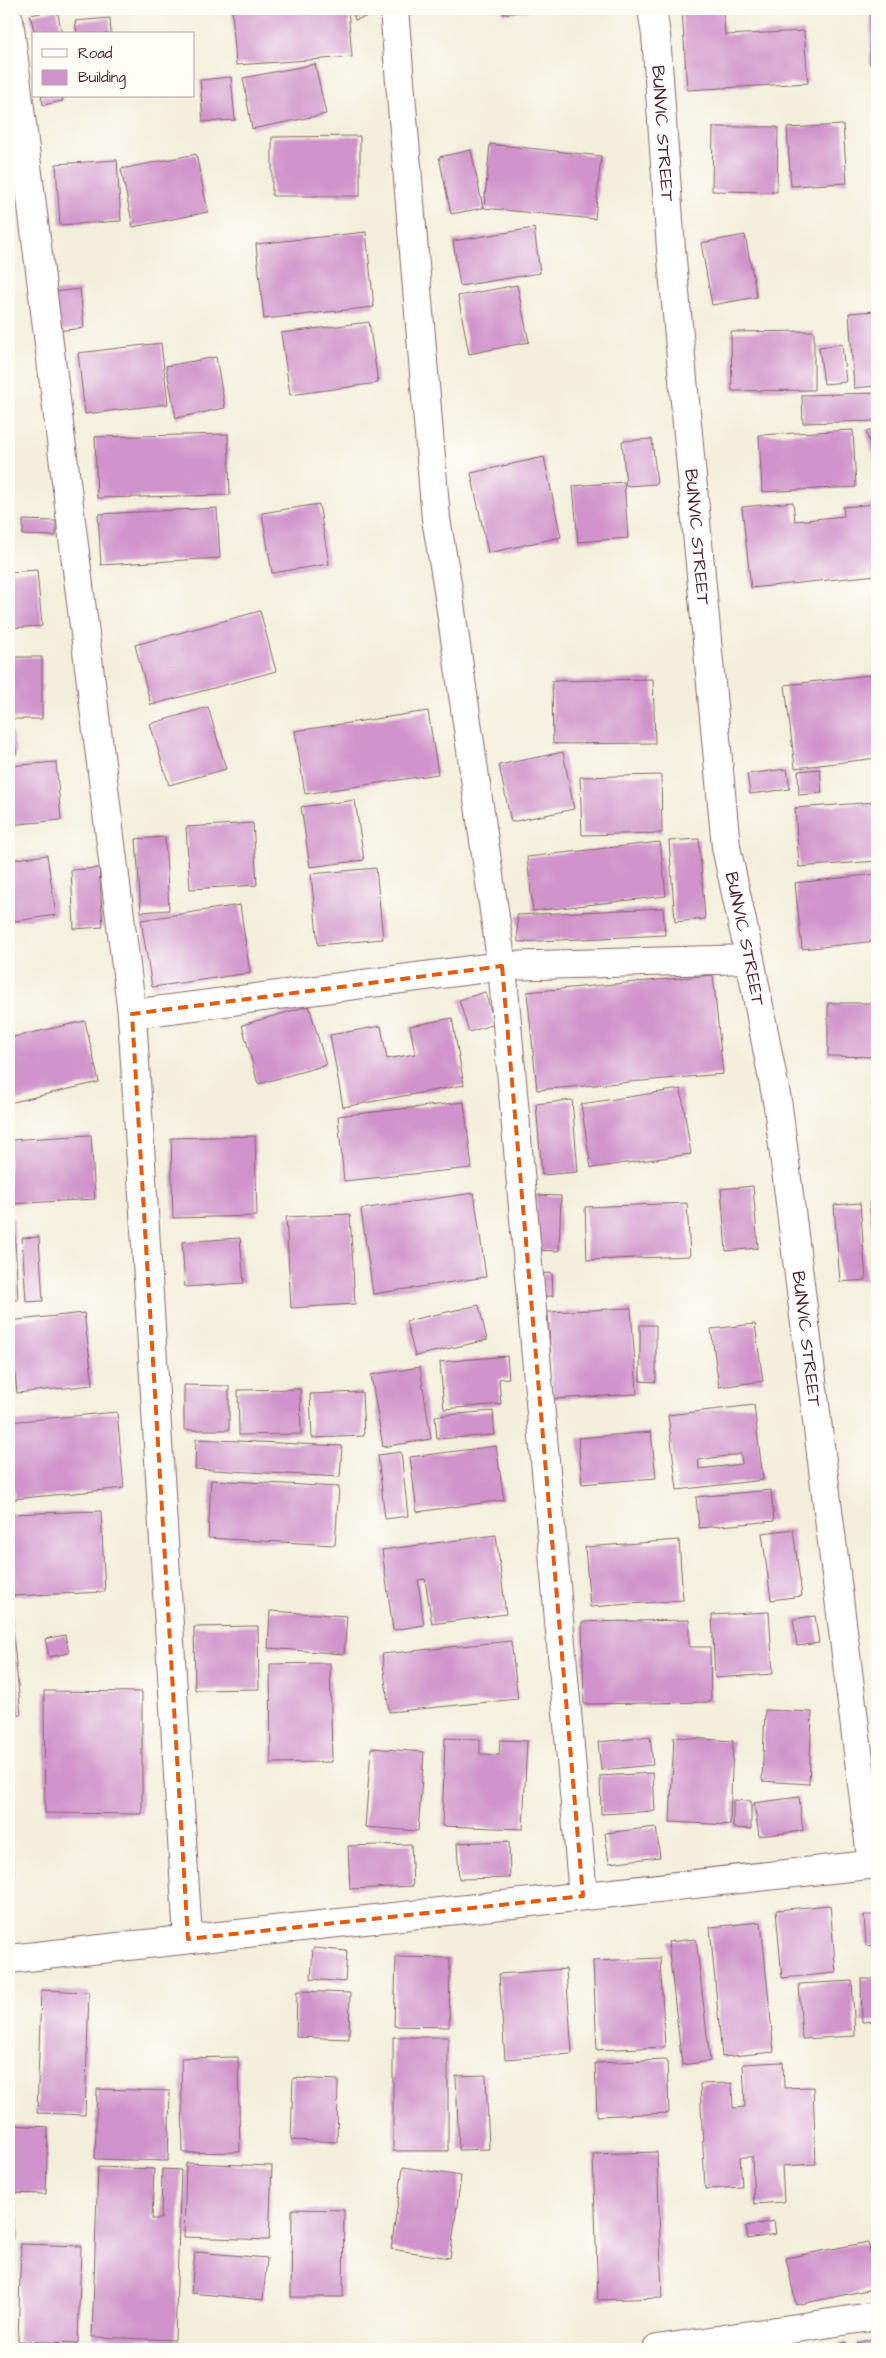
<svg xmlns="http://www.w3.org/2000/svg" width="886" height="2358" viewBox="0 0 886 2358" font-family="'Architects Daughter',sans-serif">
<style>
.building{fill:#d093cb;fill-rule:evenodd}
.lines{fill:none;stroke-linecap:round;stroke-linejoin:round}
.minor-casing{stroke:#856869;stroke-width:30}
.minor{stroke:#fff;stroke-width:28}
.marked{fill:none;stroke:#e8590c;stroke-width:4;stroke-dasharray:10 6;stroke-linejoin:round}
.labels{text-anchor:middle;stroke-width:4;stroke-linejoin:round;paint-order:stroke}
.street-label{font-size:18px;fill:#4a1f2b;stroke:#fdfcf7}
</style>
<rect width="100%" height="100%" fill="#fdfcf7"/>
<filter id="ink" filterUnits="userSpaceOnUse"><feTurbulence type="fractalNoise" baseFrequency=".02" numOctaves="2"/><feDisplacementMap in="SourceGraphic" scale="10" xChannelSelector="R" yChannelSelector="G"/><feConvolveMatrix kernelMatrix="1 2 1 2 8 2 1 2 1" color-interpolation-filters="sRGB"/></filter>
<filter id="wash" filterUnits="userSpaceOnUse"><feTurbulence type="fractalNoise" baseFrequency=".0096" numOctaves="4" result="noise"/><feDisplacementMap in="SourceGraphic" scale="20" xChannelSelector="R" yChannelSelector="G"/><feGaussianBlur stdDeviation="1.12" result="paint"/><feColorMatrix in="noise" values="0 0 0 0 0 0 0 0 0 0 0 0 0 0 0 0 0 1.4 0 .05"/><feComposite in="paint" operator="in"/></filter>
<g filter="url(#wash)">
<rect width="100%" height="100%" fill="#f3efdc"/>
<g id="blocks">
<path class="building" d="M256,9H348L352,57L236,65L232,11Z
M352,9H374L376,14L355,20Z
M502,9H531V10L503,14Z
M682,9H723L725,35L804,31L808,83L687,90Z
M871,9H877V65H870Z
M57,10L62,34H35L30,15Z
M110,18L111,34H77L75,21Z
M315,64L326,114L252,129L243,78Z
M231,77L235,120L203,122L200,80Z
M41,96H62L63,101L43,105Z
M843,125L847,183L791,186L787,128Z
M713,127H778L777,192L712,191Z
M360,136V196H272V137Z
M490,144L601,156L595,219L484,208Z
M471,150L483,208L451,214L439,157Z
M196,154L208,212L133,227L121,169Z
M117,160L121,221L60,225L56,164Z
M534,228L540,273L460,286L453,241Z
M366,232L374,307L264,319L256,244Z
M745,235L757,297L712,305L701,243Z
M517,285L529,342L469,354L458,296Z
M80,289L84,328L57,331L53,292Z
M877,311V386L854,388L849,313Z
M369,322L378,383L290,395L281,333Z
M814,331V390L732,391L731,332Z
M161,343L168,404L85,414L78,353Z
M842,344L846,382L824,384L819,347Z
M216,357L225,408L176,418L166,366Z
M877,393V421L803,423L802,395Z
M877,428V469L866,431Z
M853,430L856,487L762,492L759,435Z
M228,434L230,495L97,498L95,437Z
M652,439L657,484L626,486L622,441Z
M544,457L561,537L488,553L471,473Z
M624,482L628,538L578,542L573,486Z
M793,502L795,521L844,516L843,507L876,504L877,575L751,588L742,507Z
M319,504L329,564L272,573L262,513Z
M217,508L220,558L101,565L98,514Z
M23,520L56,521V536L23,535Z
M37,570L42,626L9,628V572Z
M260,611L276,671L151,705L135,645Z
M9,657H42V719H9Z
M877,674V758L795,768L785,685Z
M653,679L655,743L553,744L552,681Z
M208,707L226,769L169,785L150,724Z
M428,711L438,774L305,794L295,731Z
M11,729L17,754L9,756V730Z
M563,752L574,809L511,822L499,765Z
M56,762L61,820L9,825V766Z
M787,769L790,789L750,794L747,774Z
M820,769L822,793L799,795L798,771Z
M661,775L662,833L582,835L580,777Z
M355,800L364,860L310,867L301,807Z
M877,802V861L799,867L795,808Z
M253,823L257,885L190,889L186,827Z
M165,837L169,910L141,912L136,839Z
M699,839L705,919L675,922L669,841Z
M660,842L666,896L533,911L527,857Z
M47,855L56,915L9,922V860Z
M99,868L103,927L74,929L71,870Z
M376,868L383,939L318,945L311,874Z
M877,874V941L802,949L795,883Z
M240,905L250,973L152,987L141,920Z
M663,908L665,935L518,942L517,915Z
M713,975L723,1074L537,1090L527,992Z
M485,992L495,1024L469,1032L459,1000Z
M828,1003H877V1057L828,1056Z
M309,1006L326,1065L258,1084L242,1025Z
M452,1018L464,1085L343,1107L330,1035L381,1026L387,1059L415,1054L410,1026Z
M85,1021L99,1082L9,1103V1038Z
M681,1089L691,1154L591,1168L581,1104Z
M572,1100L578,1172L542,1175L536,1104Z
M464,1102L472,1168L344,1181L338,1116Z
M872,1102H877V1156H876Z
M91,1135L95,1199L9,1204V1140Z
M255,1136L257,1216L173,1218L171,1138Z
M753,1186L758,1248L726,1251L721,1189Z
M474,1193L486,1277L373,1294L361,1209Z
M537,1195L561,1196L559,1251L534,1250Z
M877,1202V1260H876L869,1203Z
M687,1203L690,1256L587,1260L585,1207Z
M860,1203L866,1280L840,1282L834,1205Z
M350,1214L355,1304L291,1308L286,1217Z
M14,1218L18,1300L9,1301V1219Z
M39,1237L43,1301L26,1302L22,1238Z
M240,1238L244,1283L185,1287L182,1242Z
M552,1273L553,1296L536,1297L535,1274Z
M479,1305L487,1340L415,1356L406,1321Z
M631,1308L637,1394L553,1399L548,1312Z
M84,1313L93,1385L17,1393L9,1321Z
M755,1324L763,1381L719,1387L711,1329Z
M640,1325H656V1382L640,1381Z
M507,1356L509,1378L499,1379L501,1404L444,1409L440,1362Z
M420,1367L431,1439L383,1447L371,1375Z
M184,1385L229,1386V1430H184Z
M300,1389L301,1434L239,1435L238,1390Z
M362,1392L364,1436L312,1438L310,1394Z
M754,1405L763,1480L677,1490L668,1415ZM741,1454L742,1464L699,1469L698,1460Z
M493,1411L495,1435L437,1439L435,1416Z
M117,1412L124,1488L14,1499L9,1422Z
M651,1432L656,1478L582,1484L578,1438Z
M196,1439L342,1446L340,1477L195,1469Z
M496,1446L504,1500L417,1512L410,1457Z
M401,1452L408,1516L385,1519L378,1455Z
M211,1480L339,1487L335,1545L208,1538Z
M771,1490L774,1521L699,1528L696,1497Z
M101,1511L105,1592L9,1596V1514Z
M793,1529L802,1596L771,1600L762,1533Z
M496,1535L506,1614L432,1624L425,1579L418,1580L424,1625L393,1630L382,1550Z
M679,1540L683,1600L590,1607L585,1547Z
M12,1608V1628H9V1609Z
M270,1611L347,1616L344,1654L268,1648Z
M769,1612L773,1674L715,1678L712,1615Z
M815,1616L819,1643L797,1646L793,1619Z
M689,1620V1647H710L711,1702L584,1704L582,1622Z
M258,1626L259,1689L195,1690L194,1627Z
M9,1633H13L21,1715L9,1717Z
M65,1635L69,1653L49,1657L45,1639Z
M511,1641L518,1699L389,1712L382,1654Z
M330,1663L332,1762L271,1763L270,1664Z
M44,1691L142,1692V1814L45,1813Z
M765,1710L812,1712L809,1784L762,1781Z
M650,1737L653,1765L601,1770L598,1742Z
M674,1737L733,1741L730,1825L670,1822Z
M445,1738L480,1739V1754L499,1755L500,1740L527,1741L523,1829L442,1826Z
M371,1748L424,1752L418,1831L365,1827Z
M653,1773L655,1811L601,1814L600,1776Z
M799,1797L803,1831L759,1836L754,1803Z
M733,1800L751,1801V1829L733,1828Z
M656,1827L660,1857L609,1863L605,1833Z
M9,1831L14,1872H9Z
M509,1841L510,1878L459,1879L457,1843Z
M411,1844L413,1886L350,1889L348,1846Z
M830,1905L836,1973L782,1978L776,1910Z
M864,1915H877V1945L866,1946Z
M761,1922L774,2052L722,2057L710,1927Z
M696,1939L710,2061L682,2065L668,1942Z
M313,1948L347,1951L345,1982L311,1979Z
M396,1957L450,1958L449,2027L394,2026Z
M660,1958L665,2047L597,2050L593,1961Z
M566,1969L572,2054L505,2059L499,1974Z
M861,1979H877V2021L862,2022Z
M852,1981L855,2036L802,2039L799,1984Z
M41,1990L89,1992L85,2115L37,2113Z
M297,1991L350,1993L349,2039L296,2037Z
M393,2037H448V2151H393Z
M238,2057L240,2152L183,2153L181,2058Z
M667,2060L669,2113L597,2116L595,2063Z
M783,2062L784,2088L813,2087L816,2164L782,2166L784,2202L754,2204L752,2157H740L742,2187L705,2189L700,2084L732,2083L733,2108L745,2107L743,2064Z
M486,2075L489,2149L459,2150L456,2076Z
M293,2078L338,2080L337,2142L291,2140Z
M97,2089L170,2091L168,2161L95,2159Z
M9,2125L48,2127L46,2194L9,2193Z
M657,2152L662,2298L598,2300L593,2154Z
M186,2163L272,2166L269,2240L184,2237Z
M98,2167L154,2169L152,2219H161L162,2169L181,2170L175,2340L92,2337Z
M403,2167L461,2176L450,2258L391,2249Z
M9,2201H14L10,2315H9Z
M292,2209L344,2210L343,2297H291Z
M774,2221L776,2234L748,2239L746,2226Z
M868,2242L877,2288L796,2305L786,2258Z
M21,2244L81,2246L78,2343L18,2341Z
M195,2252L267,2258L263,2300L191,2293Z
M877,2338V2349H859L857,2343Z
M846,2342L849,2349H824Z"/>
</g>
</g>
<g filter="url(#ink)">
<use href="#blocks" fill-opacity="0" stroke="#856869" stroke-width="1"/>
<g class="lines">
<defs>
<g id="minor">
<path d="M394,9L436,519L447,583L502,966L583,1896"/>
<path id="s1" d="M652,9L656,35L671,249L726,847L750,959L778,1106L872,1865"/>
<path d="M9,20L132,1014L188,1939"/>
<path d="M132,1014L502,966L750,959"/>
<path d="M9,1959L877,1864"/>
<path d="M657,2349L877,2316"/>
</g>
</defs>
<use href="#minor" class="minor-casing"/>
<use href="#minor" class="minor"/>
</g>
</g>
<path class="marked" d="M502,966L583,1896L188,1939L132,1014Z"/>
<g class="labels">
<g class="street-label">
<text dy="6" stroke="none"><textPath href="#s1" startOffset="125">BUNVIC STREET</textPath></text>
<text dy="6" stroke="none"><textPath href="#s1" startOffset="530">BUNVIC STREET</textPath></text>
<text dy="6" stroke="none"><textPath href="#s1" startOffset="935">BUNVIC STREET</textPath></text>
<text dy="6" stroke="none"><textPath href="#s1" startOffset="1340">BUNVIC STREET</textPath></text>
</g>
</g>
<rect width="886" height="2358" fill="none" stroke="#fdfcf7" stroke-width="30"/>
<rect x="32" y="32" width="162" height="65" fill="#fdfcf7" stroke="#b5a4a5"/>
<rect x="42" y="49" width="25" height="8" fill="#ffffff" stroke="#b5a4a5"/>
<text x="78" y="58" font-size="15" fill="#4a1f2b">Road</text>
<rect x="42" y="70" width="25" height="15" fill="#d093cb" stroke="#b5a4a5"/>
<text x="78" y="82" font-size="15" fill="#4a1f2b">Building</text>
</svg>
